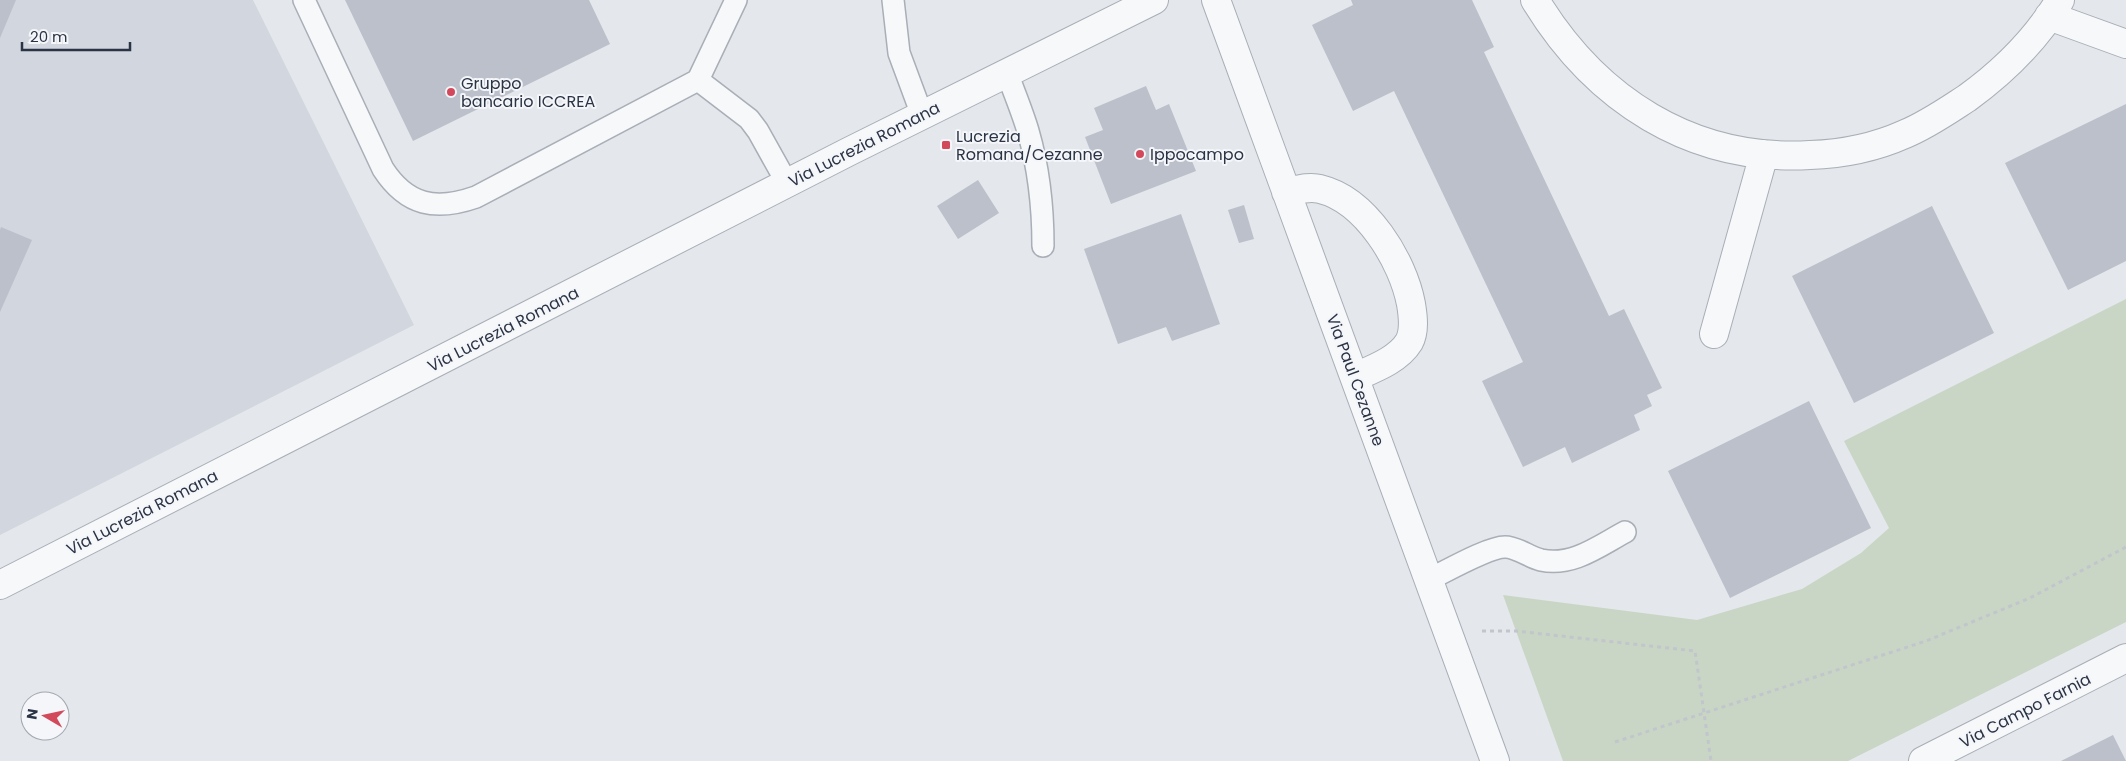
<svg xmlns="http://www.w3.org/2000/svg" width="2126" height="761" viewBox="0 0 2126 761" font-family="Poppins,sans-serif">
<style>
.built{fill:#d2d6de}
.green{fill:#c9d6c5}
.building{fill:#bbc0ca}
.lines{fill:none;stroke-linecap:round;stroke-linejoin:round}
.service-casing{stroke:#a9aeb7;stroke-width:24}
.minor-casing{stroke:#a9aeb7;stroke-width:30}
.tertiary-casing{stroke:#a9aeb7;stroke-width:30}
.path{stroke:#c2c5cb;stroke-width:3;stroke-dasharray:4 4;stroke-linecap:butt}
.service{stroke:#f7f8fa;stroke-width:21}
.minor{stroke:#f7f8fa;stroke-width:28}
.tertiary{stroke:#f7f8fa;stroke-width:28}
.poi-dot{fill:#d1495b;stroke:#f4f6f9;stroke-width:2}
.labels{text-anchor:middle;stroke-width:4;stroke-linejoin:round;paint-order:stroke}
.poi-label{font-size:16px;fill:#2b3445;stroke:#f4f6f9;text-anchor:start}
.street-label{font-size:16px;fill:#2b3445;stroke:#f4f6f9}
</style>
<rect width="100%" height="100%" fill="#e4e7ec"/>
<path class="built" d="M0,0H253L414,325L0,535Z"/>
<path class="green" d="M2126,299V622L1848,761H1563L1503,595L1697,620L1802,589L1861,553L1889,528L1844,441Z"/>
<path class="building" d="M0,0H16L0,38Z
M345,0H589L610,44L413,141Z
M1351,0H1472L1494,47L1484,52L1609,316L1624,309L1662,388L1647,395L1652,406L1634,415L1640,430L1572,463L1565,447L1523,467L1482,381L1523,362L1394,91L1353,111L1312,25L1353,5Z
M1146,86L1156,110L1169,104L1196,171L1111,204L1085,137L1103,130L1094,108Z
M2126,104V261L2068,290L2005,163Z
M978,180L999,213L958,239L937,206Z
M1244,205L1254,239L1239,243L1228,210Z
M1932,206L1994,333L1854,403L1792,276Z
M1181,214L1220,324L1172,341L1166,327L1118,344L1084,249Z
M1,227L32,240L0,312V230Z
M1809,401L1871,528L1730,598L1668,471Z
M2113,735L2126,761H2061Z"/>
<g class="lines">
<defs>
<path id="service" d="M304,0L383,169C407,206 436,211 476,197L698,80L749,119L758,131L787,183
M893,0L899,53L922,115
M1007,73C1014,92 1022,111 1028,131C1039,169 1043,206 1043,246
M698,80L736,0
M1428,580C1445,572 1488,547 1505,547C1517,547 1529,557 1541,560C1572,567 1599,546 1625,532"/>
<path id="minor" d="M1216,0L1495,761
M1535,0C1595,99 1691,162 1810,155C1842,154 1876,147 1905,134C1927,125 1947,111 1967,98C2003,72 2037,38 2060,0
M2049,16L2126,44
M1286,192C1297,190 1309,186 1320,189C1366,200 1403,261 1411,304C1413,316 1415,331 1409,342C1398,360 1373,369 1355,377
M1714,334L1764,154
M1923,761L2126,658"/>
<path id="tertiary" d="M0,585L850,151L1154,0"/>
</defs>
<use href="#service" class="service-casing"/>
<use href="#minor" class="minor-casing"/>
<use href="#tertiary" class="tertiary-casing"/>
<path class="path" d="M1482,631H1516L1695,651L1711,761
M1615,742L1926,641L2030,598L2126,547"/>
<use href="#service" class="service"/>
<use href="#minor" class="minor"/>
<use href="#tertiary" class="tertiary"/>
</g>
<g class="poi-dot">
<circle cx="451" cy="92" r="5"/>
<rect x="941" y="140" width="10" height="10" rx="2.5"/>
<circle cx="1140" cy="154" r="5"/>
</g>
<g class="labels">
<g class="poi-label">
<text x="461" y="89">Gruppo<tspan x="461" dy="18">bancario ICCREA</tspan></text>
<text x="956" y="142">Lucrezia<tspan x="956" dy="18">Romana/Cezanne</tspan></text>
<text x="1150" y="160">Ippocampo</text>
</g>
<g class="street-label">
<text transform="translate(864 144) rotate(-27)" y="6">Via Lucrezia Romana</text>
<text transform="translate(503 329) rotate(-27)" y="6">Via Lucrezia Romana</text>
<text transform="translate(1356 380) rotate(70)" y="6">Via Paul Cezanne</text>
<text transform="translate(142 512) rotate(-27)" y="6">Via Lucrezia Romana</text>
<text transform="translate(2025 710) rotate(-27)" y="6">Via Campo Farnia</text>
</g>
</g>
<g transform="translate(45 716) rotate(279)"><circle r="24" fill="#f4f6f9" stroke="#a4a8b1"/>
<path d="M0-4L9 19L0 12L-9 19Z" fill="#d1495b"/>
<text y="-8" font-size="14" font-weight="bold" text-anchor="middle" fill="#2b3445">N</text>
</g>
<path d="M22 42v8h108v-8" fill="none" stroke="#2b3445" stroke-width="2.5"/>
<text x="30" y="42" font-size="15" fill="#2b3445" stroke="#f4f6f9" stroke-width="4" paint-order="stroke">20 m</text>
</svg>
